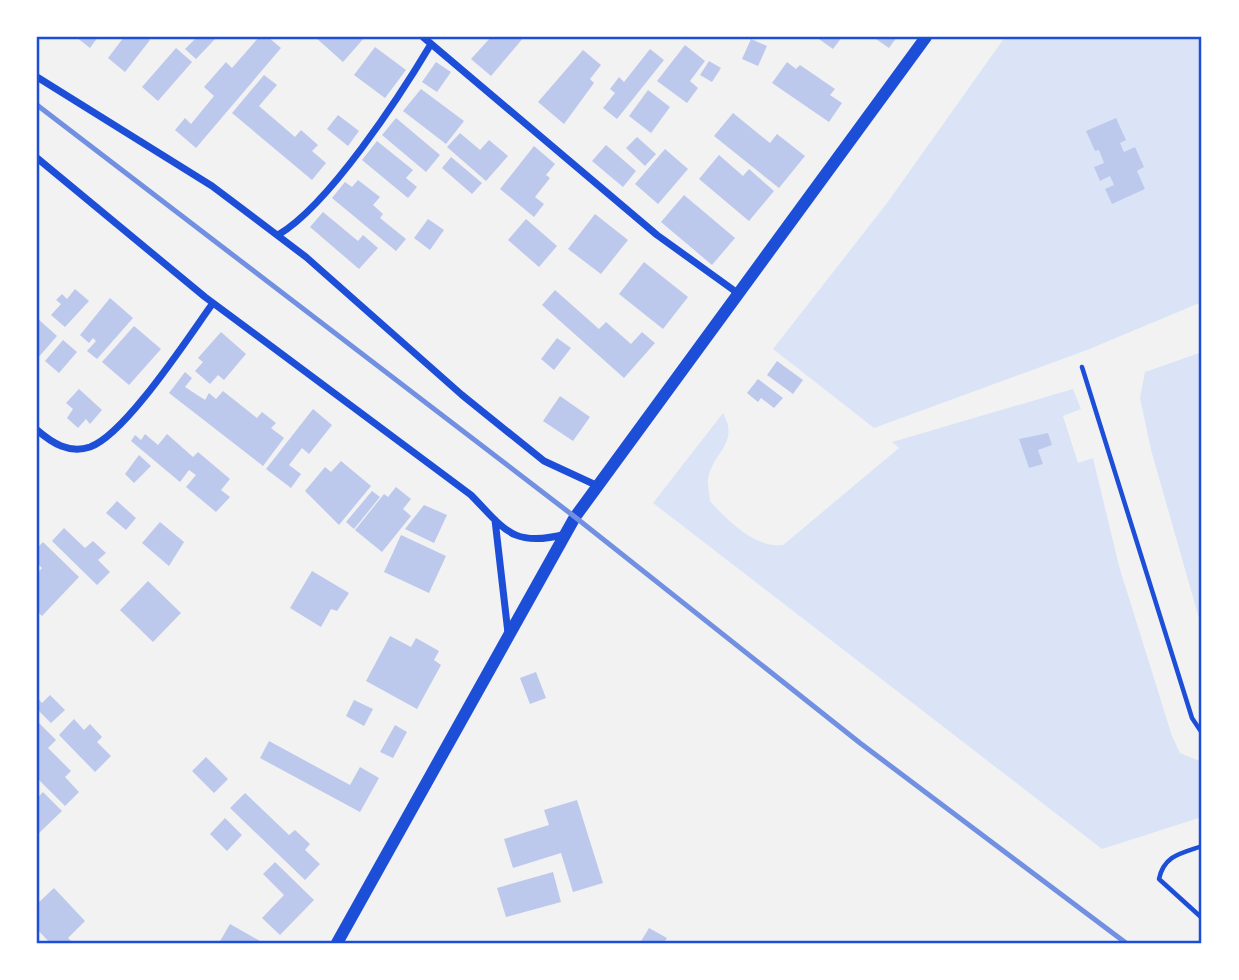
<svg xmlns="http://www.w3.org/2000/svg" width="1239" height="980" viewBox="0 0 1239 980" font-family="Helvetica,sans-serif">
<style>
.green{fill:#dbe4f7}
.building{fill:#bdc9ec}
.lines{fill:none;stroke-linecap:round;stroke-linejoin:round}
.path{stroke:#1d4ed8;stroke-width:4.5}
.minor{stroke:#1d4ed8;stroke-width:7}
.tertiary{stroke:#1d4ed8;stroke-width:12}
.rail{stroke:#7290e2;stroke-width:5}
.neatline{fill:none;stroke:#1d4ed8;stroke-width:2.5}
</style>
<rect width="100%" height="100%" fill="#f2f2f2"/>
<path class="green" d="M1005,37H1202V302L1087,350L874,428L773,349L887,203Z
M1202,352V629L1151,450L1140,398L1145,372Z
M1073,389L1081,409L1063,416L1078,463L1093,458L1119,566L1172,736L1180,753L1202,762V817L1102,849L653,503L723,413C740,444 713,451 708,479C707,485 710,494 710,501C727,520 756,549 783,545L899,448L892,442Z"/>
<path class="building" d="M76,37H98L90,48Z
M124,37H146L150,40L125,72L108,58Z
M197,37H217L196,59L185,49Z
M259,37H268L281,48L196,148L175,130L185,118L191,124L214,96L204,87L226,62L232,68Z
M315,37H365L343,62Z
M491,37H524L491,76L471,59Z
M816,37H842L833,49Z
M873,37H897L889,48Z
M751,39L767,46L758,66L742,59Z
M685,45L705,61L690,81L698,88L687,103L657,81Z
M375,47L406,70L385,98L354,75Z
M176,48L192,62L158,101L142,87Z
M650,49L664,60L617,119L603,108L615,93L610,89L619,77L624,82Z
M583,50L601,65L590,79L594,83L564,124L538,102Z
M709,61L721,68L712,82L700,75Z
M436,62L451,72L437,92L422,82Z
M787,62L796,69L800,65L835,89L830,95L842,103L829,122L772,83Z
M264,75L277,85L259,106L295,137L301,130L318,145L312,151L326,163L312,180L232,113Z
M421,89L464,121L446,144L403,111Z
M648,90L670,107L651,133L629,116Z
M733,113L770,143L777,134L805,156L779,188L714,136Z
M338,115L359,131L348,146L327,129Z
M396,118L440,155L426,172L382,135Z
M1116,118L1126,140L1120,143L1124,152L1135,147L1144,167L1137,171L1145,189L1112,204L1105,189L1114,185L1110,176L1100,181L1094,167L1104,163L1099,150L1095,151L1086,131Z
M460,133L480,150L489,140L508,156L486,181L447,147Z
M637,137L656,154L645,166L626,148Z
M377,141L413,170L406,178L417,187L408,198L362,160Z
M606,145L636,171L623,187L592,161Z
M534,146L555,164L546,175L550,178L535,197L544,204L534,217L500,189Z
M665,149L688,169L658,204L635,184Z
M719,155L743,176L749,169L774,191L749,221L699,179Z
M451,157L482,183L472,194L442,168Z
M358,180L380,197L373,205L383,214L380,218L406,239L396,251L332,198L345,182L352,187Z
M684,195L735,238L712,265L661,222Z
M323,212L358,241L363,235L378,248L359,269L310,227Z
M595,214L628,240L601,274L568,249Z
M428,219L444,230L430,250L414,238Z
M526,219L557,246L539,267L508,240Z
M644,262L688,297L663,329L619,294Z
M75,289L89,301L65,327L51,315L61,304L56,300L62,294L67,299Z
M555,290L599,329L606,322L631,344L642,332L655,343L624,378L542,305Z
M110,298L133,318L97,359L87,351L96,341L93,338L89,343L80,335Z
M37,318L57,336L37,359Z
M134,326L161,349L129,385L102,362Z
M221,332L246,354L224,380L218,375L210,384L195,371L203,362L198,358Z
M557,338L571,348L554,370L541,359Z
M63,340L77,352L59,373L45,361Z
M777,361L803,380L793,394L767,375Z
M185,372L192,378L185,387L205,400L209,393L216,399L223,391L257,418L262,412L276,423L271,428L284,438L263,466L169,393Z
M758,379L783,398L774,408L761,398L758,402L747,393Z
M79,389L102,410L90,424L86,419L78,428L67,418L73,409L66,403Z
M560,396L590,417L573,441L543,421Z
M313,409L332,425L309,454L302,448L289,465L301,474L291,488L266,469Z
M1048,433L1052,445L1038,450L1043,464L1029,468L1019,439Z
M145,434L158,445L167,434L193,457L198,452L230,479L221,490L230,497L216,512L186,487L196,475L189,470L180,482L131,441L135,435L141,440Z
M139,455L151,466L134,483L125,474Z
M341,461L371,486L339,525L305,491L325,467L331,472Z
M396,487L411,499L403,509L411,516L382,552L355,530L384,494L388,497Z
M372,491L380,497L354,529L346,522Z
M117,501L136,518L126,530L106,513Z
M424,505L447,515L434,543L405,529Z
M160,522L184,542L169,566L142,543Z
M64,528L85,548L93,541L106,553L98,560L110,572L97,585L52,541Z
M401,535L446,556L429,593L384,572Z
M43,542L79,577L42,616L37,611V574L42,568L37,563V548Z
M312,571L349,593L337,611L331,609L321,627L290,608Z
M148,581L181,613L153,642L120,610Z
M390,636L411,647L416,638L439,651L434,660L441,665L417,709L366,681Z
M536,672L546,698L530,704L520,678Z
M50,695L65,710L51,723L39,711L37,714V697L42,703Z
M354,700L373,709L364,726L346,716Z
M74,719L84,730L90,724L102,737L97,742L111,756L95,772L59,735Z
M37,721L56,740L48,748L71,771L65,777L79,792L65,806L37,778Z
M395,725L407,732L393,758L380,752Z
M269,741L350,785L360,767L379,778L360,812L260,758Z
M206,757L228,779L214,793L192,771Z
M43,792L62,811L38,834L37,798Z
M245,793L289,835L295,830L310,844L305,850L320,864L305,880L230,808Z
M577,800L603,883L573,892L561,853L513,868L504,839L549,825L544,810Z
M225,818L242,835L227,851L210,834Z
M275,862L314,900L280,935L262,918L284,895L263,874Z
M553,872L561,902L506,917L497,888Z
M54,888L85,921L68,938L73,943H50L37,929V904Z
M230,924L260,941L259,943H219Z
M649,928L667,938L664,943H640Z"/>
<g class="lines">
<path class="path" d="M1082,367L1192,718L1202,733
M1202,846C1182,853 1164,855 1159,879L1202,918"/>
<path class="minor" d="M423,37L657,235L739,294
M37,77L212,186L306,257L462,395L544,461L598,486
M37,158L205,297L471,495C505,530 513,548 566,534
M278,235C329,205 400,96 431,44
M37,430C52,443 69,454 90,447C126,434 189,336 213,303
M495,520L508,633"/>
<path class="tertiary" d="M337,943L575,517L926,37"/>
<path class="rail" d="M37,105L575,517L860,743L1126,943"/>
</g>
<rect width="1239" height="980" fill="none" stroke="#ffffff" stroke-width="77"/>
<rect x="38" y="38" width="1162" height="904" class="neatline"/>
</svg>
